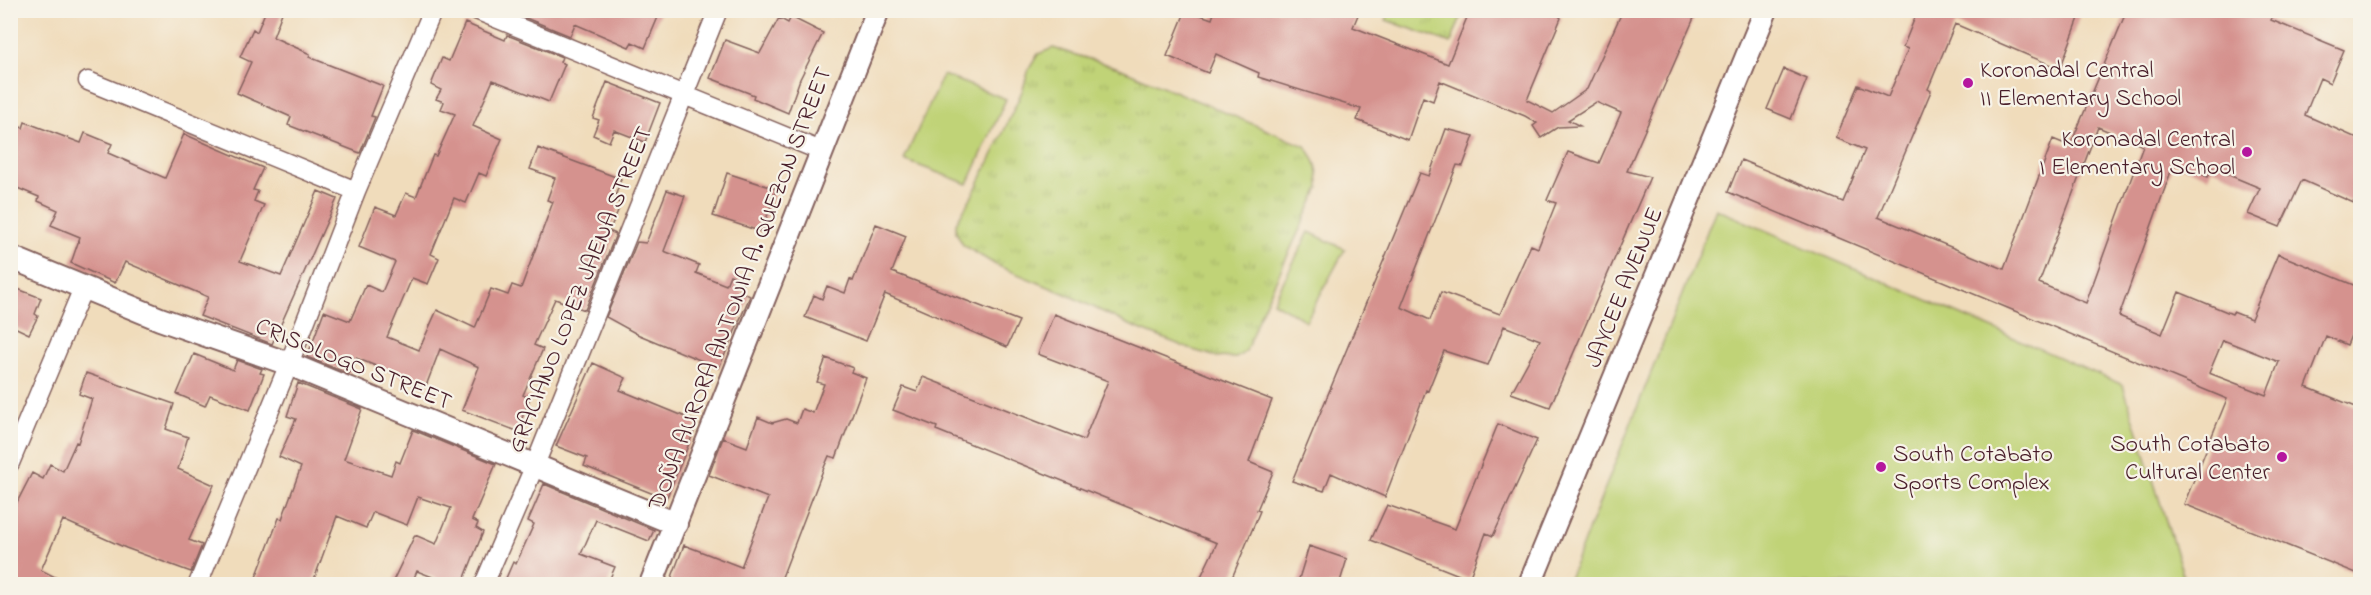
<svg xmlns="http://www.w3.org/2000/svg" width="2371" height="595" viewBox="0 0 2371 595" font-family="'Indie Flower',sans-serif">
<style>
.grass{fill:url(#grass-tufts);stroke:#857951;stroke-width:1.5}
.garden{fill:#c0d377;stroke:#857951;stroke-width:1.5}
.building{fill:#d5928e;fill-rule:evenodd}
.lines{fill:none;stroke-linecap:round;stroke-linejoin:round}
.minor-casing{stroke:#84615d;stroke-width:21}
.tertiary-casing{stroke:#84615d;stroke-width:26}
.minor{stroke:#fff;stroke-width:18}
.tertiary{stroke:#fff;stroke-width:22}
.poi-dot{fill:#b5179e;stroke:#f7f3e8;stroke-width:2}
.labels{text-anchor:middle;stroke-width:4.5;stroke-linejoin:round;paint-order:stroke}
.poi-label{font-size:24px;fill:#4a1f2b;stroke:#f7f3e8;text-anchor:start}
.street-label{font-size:24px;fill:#4a1f2b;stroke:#f7f3e8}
</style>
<defs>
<pattern id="grass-tufts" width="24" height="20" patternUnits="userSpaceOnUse" patternTransform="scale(1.5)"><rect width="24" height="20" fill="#c0d377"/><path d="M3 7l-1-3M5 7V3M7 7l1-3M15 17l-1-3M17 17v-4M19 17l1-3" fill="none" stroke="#a6b567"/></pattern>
</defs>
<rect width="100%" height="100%" fill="#f7f3e8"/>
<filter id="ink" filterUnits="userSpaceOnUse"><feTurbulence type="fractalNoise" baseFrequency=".0167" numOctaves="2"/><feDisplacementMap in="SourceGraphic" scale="12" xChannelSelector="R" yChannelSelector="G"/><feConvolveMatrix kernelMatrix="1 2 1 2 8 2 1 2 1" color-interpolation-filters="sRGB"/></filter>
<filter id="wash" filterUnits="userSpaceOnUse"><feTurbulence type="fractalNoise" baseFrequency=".008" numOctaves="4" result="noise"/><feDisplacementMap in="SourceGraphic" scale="24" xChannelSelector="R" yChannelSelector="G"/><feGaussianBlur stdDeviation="1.35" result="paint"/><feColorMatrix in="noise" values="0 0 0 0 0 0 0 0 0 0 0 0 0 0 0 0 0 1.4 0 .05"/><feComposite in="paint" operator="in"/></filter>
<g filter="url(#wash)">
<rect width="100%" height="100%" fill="#f0dcbb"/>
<path class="grass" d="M1390,11V10L1463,11L1451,43L1386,20Z
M1053,48L1119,68L1305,146C1316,159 1319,171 1319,188L1258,319L1246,351L1236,358L1217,357L1193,350L1132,326L1068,295L996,265L963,245L956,232V223L972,196L997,146L1023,89L1029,69L1038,54Z"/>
<path class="garden" d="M943,75L1006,99L968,184L904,160Z
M1716,209L2123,385L2186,584H1567Z
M1309,232L1345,249L1306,321L1273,302Z"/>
<g id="blocks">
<path class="building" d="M266,10H283L273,37L310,54L309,57L383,86L371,116L375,117L360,153L288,125L291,117L237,93L251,62L240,57L253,29L257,32Z
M517,10H661L645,48L632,42L629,47L575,24L570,36L516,14Z
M1186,10L1212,19L1215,10H1360L1353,27L1448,64L1470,10H1561L1559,16L1561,18L1527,100L1553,113L1587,89L1623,10H1676L1694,18L1627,171L1650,177L1550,407L1511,393L1540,340L1504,326L1488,365L1444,351L1428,391L1426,390L1385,497L1331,473L1324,491L1292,481L1420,173L1429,176L1446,129L1474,136L1463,166L1457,165L1401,307L1430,320L1441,292L1500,314L1531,245L1538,248L1556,203L1547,200L1568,152L1599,163L1621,113L1596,102L1568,120L1580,126L1558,127L1541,138L1533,126L1537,123L1525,116L1440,81L1433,101L1423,97L1408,140L1357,120L1361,109L1258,77L1259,73L1216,54L1208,73L1167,56Z
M1918,10H2082L2060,69L1955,24L1928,89L1931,91L1878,217L2004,269L2053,139L2070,146L2127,10H2275L2271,20L2344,50L2330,83L2320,78L2305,115L2361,140V195L2356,204L2302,180L2280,227L2248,214L2260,188L2212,168L2208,177L2174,163L2119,316L2162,334L2179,292L2232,314L2233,312L2251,319L2278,254L2361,288V311L2347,345L2326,336L2306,387L2361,409V575L2184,504L2227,399L1728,192L1741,160L1843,202L1865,150L1836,138L1858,85L1888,97L1908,49L1903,47ZM2098,127L2143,146L2086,303L2039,283ZM2223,340L2279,362L2266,395L2209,373Z
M791,17L823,33L800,79L788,113L753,98L754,95L710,78L725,40L760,53L779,18L788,23Z
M465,23L505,40L507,35L562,57L560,62L565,64L549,102L493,80L473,126L502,139L486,176L479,173L466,203L454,198L431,254L439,258L428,284L412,278L387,337L419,350L437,310L475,328L491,289L508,295L512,285L521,288L553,202L547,200L555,178L530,169L538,148L621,179L614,200L621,204L609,231L616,234L585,310L555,299L534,345L543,349L523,395L530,398L517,431L462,410L479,367L440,349L426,386L356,358L349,374L307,357L324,311L350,321L366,285L382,292L395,262L359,247L375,207L396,215L406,193L416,197L433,155L436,156L455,114L441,109L444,102L436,99L441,90L431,85L442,58L449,61Z
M1784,69L1807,79L1791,119L1767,109Z
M607,82L660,103L645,142L614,130L609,142L593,135L599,120L593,118Z
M25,122L81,143L85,133L112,144L108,153L165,178L184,134L263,168L253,190L258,191L254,201L264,205L240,261L281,276L318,191L337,199L272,344L200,316L208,297L125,262L115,283L71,263L80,237L51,225L58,210L38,201L39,197L10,185V123L23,128Z
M727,173L776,189L762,232L713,216Z
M667,190L685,196L664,251L699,265L696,273L726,285L730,275L744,280L740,291L750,296L719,368L637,334L606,317L637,242L646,243Z
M876,224L906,236L892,272L1019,321L1007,347L885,294L866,341L805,317L814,295L822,299L827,286L845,293L850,279L853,281Z
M10,286L41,298L35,314L38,316L29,334L10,325Z
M1054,314L1272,400L1249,462L1273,472L1257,510L1260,511L1229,585H1197L1217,543L936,430L937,427L893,410L903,387L917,392L923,377L1084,440L1108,381L1038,354Z
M194,354L233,370L237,360L262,369L260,373L264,374L250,410L210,395L205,406L177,394Z
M826,358L853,368L851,372L866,378L836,458L829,456L823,470L779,585H669L684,545L741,567L768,498L709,475L723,438L747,447L758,417L772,423L786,419L797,423L802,409L813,413L824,384L817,382Z
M593,363L626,378L620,390L698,422L666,499L584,466L587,458L556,446Z
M86,373L174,404L166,429L188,437L178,469L214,485L189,540L202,545L191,572L126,548L63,520L41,570L71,585H10V516L32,473L43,479L50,464L63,471L76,442L78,443L92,399L79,394Z
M298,383L362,409L344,459L391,475L396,461L400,463L413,430L496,464L472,520L478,523L476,528L483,532L462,585H453L417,571L411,585H391L415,535L436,544L451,508L418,497L407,525L373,512L366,528L337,516L312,585H253L279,518L282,519L301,467L279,457L296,419L287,416Z
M1498,424L1537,440L1493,536L1486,533L1469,579L1371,540L1387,505L1455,529Z
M544,484L654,530L649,541L596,520L581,554L615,567L607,585H503L513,562L516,564L534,524L528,521Z
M1309,546L1347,559L1339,585H1307L1298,582Z"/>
</g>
</g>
<g filter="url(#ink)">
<use href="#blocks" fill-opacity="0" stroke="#84615d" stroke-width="1.5"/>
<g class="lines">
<defs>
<path id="minor" d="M476,10L821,151
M88,81L356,191
M10,463L83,288
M198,584L289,364L356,191L433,10
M484,584L535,465L718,10"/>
<path id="tertiary" d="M10,257L160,319L289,364L676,524
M651,584L878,10
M1530,584L1766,10"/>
</defs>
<use href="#minor" class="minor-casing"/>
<use href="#tertiary" class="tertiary-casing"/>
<use href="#minor" class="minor"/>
<use href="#tertiary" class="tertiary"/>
</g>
</g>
<g class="poi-dot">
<circle cx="1968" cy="83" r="6"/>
<circle cx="2247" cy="152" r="6"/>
<circle cx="2282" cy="457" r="6"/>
<circle cx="1881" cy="467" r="6"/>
</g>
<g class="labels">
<g class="poi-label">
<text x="1980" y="77">Koronadal Central<tspan x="1980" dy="28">II Elementary School</tspan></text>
<text x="2235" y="146" text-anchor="end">Koronadal Central<tspan x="2235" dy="28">I Elementary School</tspan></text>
<text x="2270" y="451" text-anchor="end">South Cotabato<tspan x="2270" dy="28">Cultural Center</tspan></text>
<text x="1893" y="461">South Cotabato<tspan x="1893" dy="28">Sports Complex</tspan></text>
</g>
<g class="street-label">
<text transform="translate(1623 287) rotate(-68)" y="8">JAYCEE AVENUE</text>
<text transform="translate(739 288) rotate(-69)" y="8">DOÑA AURORA ANTONIA A. QUEZON STREET</text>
<text transform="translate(579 289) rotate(-68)" y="8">GRACIANO LOPEZ JAENA STREET</text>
<text transform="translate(354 363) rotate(22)" y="8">CRISOLOGO STREET</text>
</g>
</g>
<rect width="2371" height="595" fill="none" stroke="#f7f3e8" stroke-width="36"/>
</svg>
